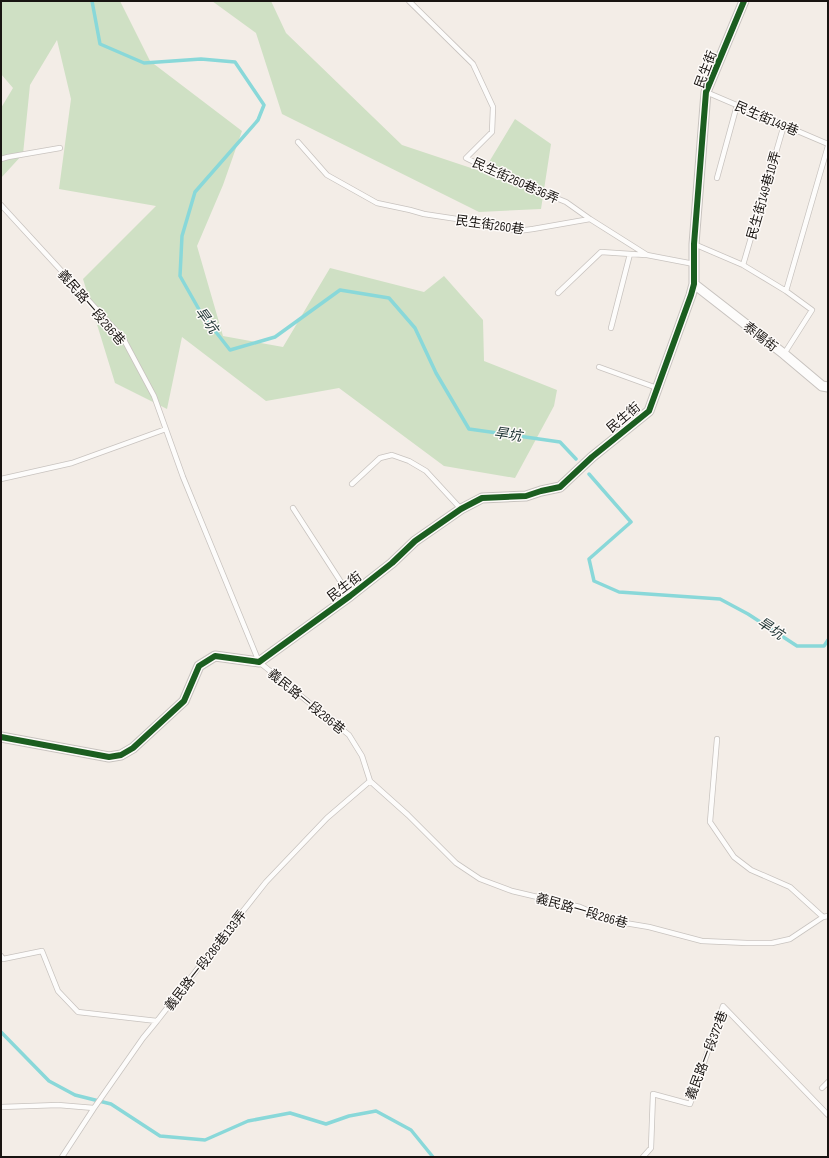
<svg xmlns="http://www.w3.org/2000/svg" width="829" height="1158" viewBox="0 0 829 1158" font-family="'Sofia Sans Condensed','Noto Sans TC',sans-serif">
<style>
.green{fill:#cfe0c4}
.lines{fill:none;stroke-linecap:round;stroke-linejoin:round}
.stream{stroke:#89d8d9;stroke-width:3.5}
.service-casing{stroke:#c8c3bf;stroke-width:6}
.minor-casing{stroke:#c8c3bf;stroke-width:11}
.service{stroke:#fdfcfb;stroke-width:4.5}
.minor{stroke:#fdfcfb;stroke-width:9}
.cycleway-casing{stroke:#fefbf9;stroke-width:8}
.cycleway{stroke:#1b5e20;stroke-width:6}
.labels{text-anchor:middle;stroke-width:3;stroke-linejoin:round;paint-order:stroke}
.street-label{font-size:13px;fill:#181411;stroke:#fefbf9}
.water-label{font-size:14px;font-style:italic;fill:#1e3333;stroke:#fefbf9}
</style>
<rect width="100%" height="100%" fill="#f3ede7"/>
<path class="green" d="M1,1H120L150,61L242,131L223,185L197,246L223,336L283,347L330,268L424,292L444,276L483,320L484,361L557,390L554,406L515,478L444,466L339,388L266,401L182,337L167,409L115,383L83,279L156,206L59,189L71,99L57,40L30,85L23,154L1,178V108L13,88L1,74Z
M212,1H271L286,33L402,145L483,172L515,119L551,144L541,209L479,212L282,114L256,33Z"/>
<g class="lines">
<path class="stream" d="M92,1L100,44L144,63L201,59L235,62L264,105L258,120L195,192L182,236L180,276L201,313L230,350L275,337L340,290L389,298L415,328L436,373L469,429L560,442L576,459
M589,474L631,522L589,559L594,581L619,592L720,599L748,614L797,646H824L828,640
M1,1032L49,1081L75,1095L111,1104L160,1136L205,1140L248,1121L290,1113L326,1124L349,1116L376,1111L411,1130L433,1157"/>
<defs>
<path id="service" d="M409,1L473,64L493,107L492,132L466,158L509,179L566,202L590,219
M706,92L828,144
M298,142L327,175L377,203L410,210L424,214L490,224L518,231L533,229L590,219L647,255L694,264
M1,159L8,157L60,148
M717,178L737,105
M1,205L123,338L154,396L183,477L259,662L349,735L362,756L370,781L408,815L456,863L480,879L512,891L580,907L613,921L649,927L702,941L747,943H772L790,939L823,917L828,916
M694,244L743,265L786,291L812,310L784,354
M743,265L784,125
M786,291L828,146
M558,293L601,252L646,255
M611,328L630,254
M599,367L657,388
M1,479L72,463L166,429
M352,484L380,458L392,455L409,461L426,471L461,509
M293,508L350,596
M717,739L710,822L734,857L751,870L790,887L823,917
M1,956L3,959L42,951L58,991L78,1012L157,1021
M822,1088L828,1082
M1,1107L58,1105L94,1108
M62,1157L94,1108L143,1038L157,1021L220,940L266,882L327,818L370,781
M643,1157L651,1148L653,1094L690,1104L723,1006L828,1115"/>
<path id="minor" d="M694,284L784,354L822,386L828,387
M1,737L109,757L121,755L133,748L184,701L199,666L215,656L259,662L350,596L392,563L415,541L461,509L482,498L526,496L541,491L560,487L592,457L649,411L691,295L694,284V244L706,92L744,1"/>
</defs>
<use href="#service" class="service-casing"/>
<use href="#minor" class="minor-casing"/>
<use href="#service" class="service"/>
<use href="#minor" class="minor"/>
<defs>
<path id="cycleway" d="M1,737L109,757L121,755L133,748L184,701L199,666L215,656L259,662L350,596L392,563L415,541L461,509L482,498L526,496L541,491L560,487L592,457L649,411L691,295L694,284V244L706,92L744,1"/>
</defs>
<use href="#cycleway" class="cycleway-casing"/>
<use href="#cycleway" class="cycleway"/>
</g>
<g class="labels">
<g class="street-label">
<text transform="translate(705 69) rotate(-69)" y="5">民生街</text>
<text transform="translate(767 118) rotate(23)" y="5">民生街149巷</text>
<text transform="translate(516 180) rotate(24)" y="5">民生街260巷36弄</text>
<text transform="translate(763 195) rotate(-74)" y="5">民生街149巷10弄</text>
<text transform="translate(490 224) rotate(8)" y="5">民生街260巷</text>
<text transform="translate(92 307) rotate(49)" y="5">義民路一段286巷</text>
<text transform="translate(761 336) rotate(38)" y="5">泰陽街</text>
<text transform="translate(623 417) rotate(-40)" y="5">民生街</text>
<text transform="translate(344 586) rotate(-37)" y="5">民生街</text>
<text transform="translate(307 701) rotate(39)" y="5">義民路一段286巷</text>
<text transform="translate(582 910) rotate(16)" y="5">義民路一段286巷</text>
<text transform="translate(205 960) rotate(-52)" y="5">義民路一段286巷133弄</text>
<text transform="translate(706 1055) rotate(-69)" y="5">義民路一段372巷</text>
</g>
<g class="water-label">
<text transform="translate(207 320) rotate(54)" y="5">旱坑</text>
<text transform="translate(508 434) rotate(8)" y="5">旱坑</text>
<text transform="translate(771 628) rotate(33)" y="5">旱坑</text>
</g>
</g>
<rect width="829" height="1158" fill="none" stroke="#181411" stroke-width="4"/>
</svg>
